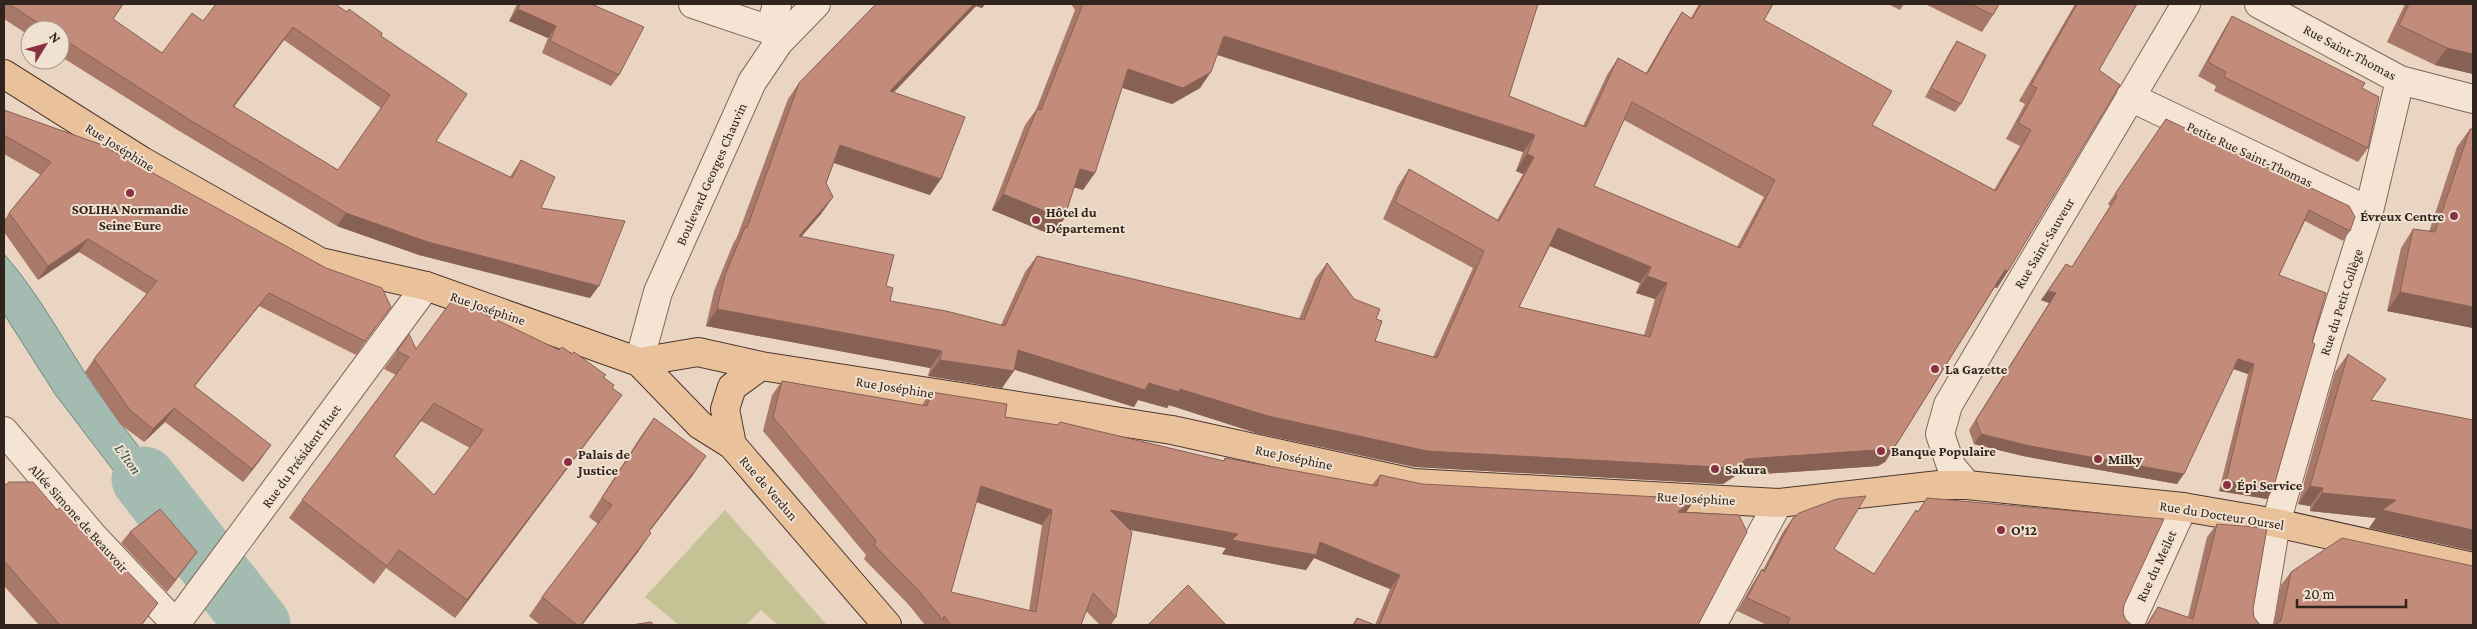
<svg xmlns="http://www.w3.org/2000/svg" width="2477" height="629" viewBox="0 0 2477 629" font-family="'Crimson Pro',serif">
<style>
.green{fill:#c5c296}
.water{fill:#a3bbb0;stroke:#6b887c}
.lines{fill:none;stroke-linecap:round;stroke-linejoin:round}
.river{stroke:#a3bbb0;stroke-width:65}
.minor-casing{stroke:#80675a;stroke-width:30}
.major-casing{stroke:#4e372e;stroke-width:30}
.minor{stroke:#f5e4d3;stroke-width:28}
.major{stroke:#e9c29c;stroke-width:28}
.wall{fill:#a87869;fill-rule:evenodd}
.shaded-wall{fill:#886155}
.building{fill:#c38b7a;stroke:#886155;fill-rule:evenodd}
.poi-dot{fill:#893142;stroke:#f1e1d0;stroke-width:2}
.labels{text-anchor:middle;stroke-width:4;stroke-linejoin:round;paint-order:stroke}
.street-label{font-size:14px;fill:#31231d;stroke:#f1e1d0}
.poi-label{font-size:14px;font-weight:bold;fill:#31231d;stroke:#f1e1d0;text-anchor:start}
.water-label{font-size:15px;font-style:italic;fill:#2e5047;stroke:#f1e1d0}
</style>
<rect width="100%" height="100%" fill="#e9d5c1"/>
<path class="green" d="M725,510L825,623L826,625H778L761,610L746,625H679L645,597Z"/>
<path class="water" d="M4,254C41,296 66,346 98,392C133,442 172,488 210,536L188,564L152,521L55,394L4,314Z
M245,577L277,622L280,625H234L221,608Z"/>
<g class="lines">
<path class="river" d="M144,479L258,625"/>
<defs>
<path id="minor" d="M693,4L770,30
M777,4L770,30L779,42
M2259,4L2400,80L2473,99
M2130,97L2369,211
M639,362L658,292L752,82L779,42L816,4
M4,431L93,536L176,624
M1967,485L1951,466L1940,434L1948,405L2186,4
M175,625L426,286
M1712,625L1778,503
M2129,625L2183,507
M2259,625L2276,523L2328,340L2369,211L2400,80"/>
<path id="major" d="M4,74L142,161L320,262L426,286L639,362L698,352L761,366L1172,430L1413,483L1778,503L1939,485H1967L2183,507L2276,523L2473,567
M639,362L700,425L732,445L887,625
M732,445L725,409L732,387L761,366"/>
</defs>
<use href="#minor" class="minor-casing"/>
<use href="#major" class="major-casing"/>
<use href="#minor" class="minor"/>
<use href="#major" class="major"/>
</g>
<path class="wall" d="M4,4H123L113,19L162,53L203,21L216,4L381,36L436,141L510,177L521,160L541,208L590,298L419,255L337,226L176,129L60,56V30H30V36L4,19ZM284,40L381,108L338,170L234,107Z
M517,4H591L619,75L611,86L542,53L548,38L509,21Z
M876,4H985L982,8L976,6L893,92L930,195L834,163L826,183L833,197L821,214L801,237L886,286L890,301L1001,325L1025,272L1037,256L1299,319L1315,279L1327,263L1354,299L1376,319L1375,341L1433,357L1473,268L1383,219L1398,186L1409,169L1497,220L1523,174L1516,171L1523,152L1217,55L1200,88L1172,104L1122,87L1083,190L1074,187L1064,219L1052,235L992,210L1025,125L1036,110L1075,10L1071,4H1538L1509,96L1583,126L1607,75L1618,58L1646,73L1671,29L1682,12L1691,18L1699,4H1773L1764,20L1872,125L1994,190L2020,146L2006,139L2025,104L2019,101L2075,4H2137L2099,70L2008,271L1997,288L1995,287L1896,445L1885,462L1878,466L1735,476L1723,484L1415,467L1256,433L1169,405L1167,408L1138,400L1134,407L1014,369L1002,388L928,376L930,368L706,326L714,291L733,244L737,237L788,99L799,83ZM1624,120L1764,197L1737,247L1594,186ZM1550,246L1640,283L1636,293L1655,299L1644,335L1519,307Z
M1888,4H1904L1900,10Z
M1925,4H1999L1993,15L1982,32Z
M2405,4H2473V74L2435,65L2387,42Z
M2232,16L2362,88L2368,148L2358,162L2214,91L2216,86L2198,76L2223,31Z
M1957,41L1961,104L1955,112L1925,97L1951,50Z
M4,110L381,320L356,355L259,306L195,386L261,459L243,482L165,422L144,442L120,424L85,372L94,359L147,294L79,252L38,280L4,232V221L9,213L41,175L4,154Z
M2166,119L2253,163L2262,167L2263,165L2350,231L2343,241L2305,221L2279,275L2312,342L2273,489L2267,499L2219,491L2248,374L2233,369L2177,484L2023,456L1974,444L1969,430L2049,303L2041,300L2066,264L2072,267L2110,206L2108,204Z
M2470,129H2473V328L2387,311L2401,248L2413,229L2429,232L2457,147Z
M416,349L604,377L612,388L609,413L455,618L386,568L374,584L289,518L302,500L396,375L384,369L397,351ZM421,421L470,448L434,495L394,457Z
M2348,354L2371,400L2473,420V551L2369,528L2376,518L2310,511V506L2298,504L2335,372Z
M782,381L922,405L931,392L1005,417L1057,425L1060,422L1223,461L1225,458L1372,485L1380,475L1422,484L1695,499L1686,512L1698,625H1352L1357,618L1375,625L1390,589L1314,558L1306,570L1222,554L1226,548L1130,530L1116,617L1111,625H1100L1086,611L1081,625H925L908,604L864,559L866,555L763,431L772,395ZM976,502L1042,525L1029,611L951,592Z
M654,418L693,475L649,532L638,552L582,625H540L529,616L542,597L598,524L589,517L641,436Z
M4,486L158,603L142,625H39L4,586Z
M1927,498L2124,605L2123,613L2126,620L2132,625H1767L1737,611L1753,583L1762,569L1763,570L1783,532L1793,518L1834,549L1874,574L1916,510L1918,511Z
M2217,524L2253,609L2254,617L2259,624L2146,625L2158,607L2188,617L2207,537Z
M130,532L188,564L167,592L121,543Z
M2291,572L2473,625H2273L2281,585Z"/>
<path class="shaded-wall" d="M974,4H985L982,8L976,6L879,108L890,91Z
M518,9L556,26L548,38L509,21Z
M293,27L284,40L224,119L233,106Z
M1224,36L1535,135L1523,152L1212,53Z
M2447,48L2473,54V74L2435,65Z
M1128,69L1211,72L1200,88L1172,104L1116,86Z
M840,145L941,179L930,195L828,161Z
M1527,154L1534,157L1523,174L1516,171Z
M1080,169L1095,173L1083,190L1069,186Z
M1003,194L1064,219L1052,235L992,210Z
M833,197L821,214L787,253L799,236Z
M346,213L599,286L590,298L419,255L337,226Z
M1558,228L1651,267L1640,283L1547,245Z
M88,239L79,252L38,280L48,266Z
M2005,270L2008,271L1997,288L1994,287Z
M1647,276L1667,283L1655,299L1636,293Z
M2048,291L2056,293L2049,303L2041,300Z
M2400,292L2473,307V328L2387,311Z
M269,293L259,306L184,399L194,386Z
M717,309L942,351L930,368L706,326Z
M1018,350L1149,383L1180,389L1746,459L1896,445L1885,462L1878,466L1735,476L1723,484L1415,467L1256,433L1169,405L1167,408L1138,400L1134,407L1006,367Z
M2238,359L2254,364L2248,374L2231,368Z
M940,360L1014,371L1002,388L928,376Z
M622,395L609,413L455,618L467,600Z
M434,403L421,421L381,474L394,456Z
M174,408L165,422L144,442L153,429Z
M1981,434L2184,474L2177,484L2023,456L1974,444Z
M271,445L261,459L243,482L252,469Z
M706,456L693,475L635,550L649,531Z
M2226,481L2273,489L2267,499L2219,491Z
M981,486L1052,510L1042,525L971,500Z
M2310,486L2323,488L2310,506L2298,504Z
M2322,493L2396,500L2473,530V551L2369,528L2376,518L2310,511Z
M1695,499L1685,514L1678,512Z
M1110,510L1320,542L1400,575L1390,589L1314,558L1306,570L1222,554L1226,548L1100,524Z
M651,533L638,552L582,625H581Z
M197,552L167,592L175,580Z"/>
<path class="building" d="M9,4H123L113,19L162,53L192,13L203,21L216,4H335L347,12L349,9L382,33L381,36L467,94L436,141L512,178L521,160L555,177L541,208L625,221L599,286L428,242L346,213L185,117L60,37V30H49ZM293,27L390,95L338,170L233,106Z
M520,4H591L644,27L619,75L550,41L556,26L518,9Z
M876,4H974L890,91L965,117L941,179L840,145L826,183L833,197L799,236L894,255L886,286L893,288L890,301L946,311L1005,326L1037,256L1304,320L1327,263L1354,299L1380,309L1376,319L1382,321L1375,341L1437,358L1484,251L1395,202L1409,169L1499,221L1534,157L1527,154L1535,135L1224,36L1211,72L1183,88L1128,69L1095,173L1080,169L1064,219L1003,194L1037,109L1041,110L1083,4H1538L1509,96L1586,127L1618,58L1647,74L1682,12L1692,19L1701,4H1773L1764,20L1892,91L1872,125L1996,191L2031,130L2018,123L2037,88L2031,85L2077,4H2137L2099,70L2120,85L2008,271L2005,270L1896,445L1890,449L1746,459L1735,468L1427,451L1268,416L1180,389L1179,392L1149,383L1145,390L1018,350L1014,371L940,360L942,351L717,309L725,275L745,227L747,228L799,83ZM1632,102L1775,180L1740,248L1594,186ZM1558,228L1651,267L1647,276L1667,283L1650,337L1519,307Z
M1970,4H1999L1993,15Z
M2409,4H2473V54L2447,48L2399,25Z
M2232,16L2365,83L2362,88L2379,97L2368,148L2224,77L2226,72L2208,62Z
M1957,41L1986,55L1961,104L1931,88Z
M4,110L102,145L326,268L382,288L391,307L365,341L269,293L194,386L271,445L252,469L174,408L153,429L130,410L94,359L157,281L88,239L48,266L9,213L51,162L4,135Z
M2166,119L2254,161L2253,163L2262,167L2263,165L2349,206L2355,217L2350,231L2309,210L2279,275L2326,293L2312,342L2315,344L2273,489L2226,481L2254,364L2238,359L2184,474L2030,446L1981,434L1976,420L2056,293L2048,291L2066,264L2072,267L2117,196L2115,194Z
M2470,129H2473V307L2400,292L2413,229L2435,232Z
M453,299L559,350L562,347L572,354L574,352L606,375L603,377L614,385L612,388L622,395L467,600L399,550L387,566L302,500L409,357L397,351L409,334L416,349ZM434,403L483,430L434,495L394,456Z
M2348,354L2386,379L2371,400L2473,420V530L2382,510L2396,500L2322,493L2323,488L2310,486Z
M782,381L927,406L931,392L1007,404L1005,417L1058,425L1060,422L1224,461L1225,458L1377,486L1380,475L1422,484L1695,499L1678,512L1739,515L1747,532L1698,625H1379L1400,575L1320,542L1316,555L1232,540L1238,534L1110,510L1132,532L1116,617L1093,593L1081,625H951L944,616L943,620L918,590L874,545L876,541L773,417ZM981,486L1052,510L1036,612L951,592Z
M654,418L706,456L649,531L651,533L581,625H577L542,597L612,505L602,498Z
M9,482H33L57,510L63,505L158,603L141,625H60L4,561V563V486Z
M1866,496L1834,549L1874,574L1916,510L1918,512L1927,498L2164,519L2124,605L2123,613L2126,620L2132,625H1787L1790,618L1747,598L1762,569L1764,572L1793,518L1799,513L1837,499Z
M160,509L197,552L175,580L130,532Z
M2217,524L2267,528L2253,609L2254,617L2259,624L2263,625H2144L2148,624L2158,607L2193,619Z
M2342,538L2473,566V625H2275L2281,621L2291,572Z
M1188,585L1226,625H1148Z
M1357,618L1375,625H1354Z
M651,622L654,625H631Z"/>
<g class="poi-dot">
<circle cx="130" cy="193" r="5"/>
<circle cx="2454" cy="216" r="5"/>
<circle cx="1036" cy="220" r="5"/>
<circle cx="1935" cy="369" r="5"/>
<circle cx="1881" cy="451" r="5"/>
<circle cx="2098" cy="459" r="5"/>
<circle cx="568" cy="462" r="5"/>
<circle cx="1715" cy="469" r="5"/>
<circle cx="2227" cy="485" r="5"/>
<circle cx="2001" cy="530" r="5"/>
</g>
<g class="labels">
<g class="street-label">
<text transform="translate(2350 52) rotate(28)" y="5">Rue Saint-Thomas</text>
<text transform="translate(120 147) rotate(32)" y="5">Rue Joséphine</text>
<text transform="translate(2250 154) rotate(25)" y="5">Petite Rue Saint-Thomas</text>
<text transform="translate(711 174) rotate(-66)" y="5">Boulevard Georges Chauvin</text>
<text transform="translate(2044 243) rotate(-59)" y="5">Rue Saint-Sauveur</text>
<text transform="translate(2341 302) rotate(-72)" y="5">Rue du Petit Collège</text>
<text transform="translate(488 308) rotate(19)" y="5">Rue Joséphine</text>
<text transform="translate(895 387) rotate(9)" y="5">Rue Joséphine</text>
<text transform="translate(301 456) rotate(-54)" y="5">Rue du Président Huet</text>
<text transform="translate(1294 457) rotate(12)" y="5">Rue Joséphine</text>
<text transform="translate(769 488) rotate(49)" y="5">Rue de Verdun</text>
<text transform="translate(1696 498) rotate(3)" y="5">Rue Joséphine</text>
<text transform="translate(2222 515) rotate(9)" y="5">Rue du Docteur Oursel</text>
<text transform="translate(79 518) rotate(48)" y="5">Allée Simone de Beauvoir</text>
<text transform="translate(2156 566) rotate(-65)" y="5">Rue du Meilet</text>
</g>
<g class="poi-label">
<text x="130" y="214" text-anchor="middle">SOLIHA Normandie<tspan x="130" dy="16">Seine Eure</tspan></text>
<text x="1046" y="217">Hôtel du<tspan x="1046" dy="16">Département</tspan></text>
<text x="2444" y="221" text-anchor="end">Évreux Centre</text>
<text x="1945" y="374">La Gazette</text>
<text x="1891" y="456">Banque Populaire</text>
<text x="578" y="459">Palais de<tspan x="578" dy="16">Justice</tspan></text>
<text x="2108" y="464">Milky</text>
<text x="1725" y="474">Sakura</text>
<text x="2237" y="490">Épi Service</text>
<text x="2011" y="535">O'12</text>
</g>
<g class="water-label">
<text transform="translate(128 459) rotate(54)" y="5">L'Iton</text>
</g>
</g>
<rect width="2477" height="629" fill="none" stroke="#31231d" stroke-width="10"/>
<g transform="translate(45 45) rotate(53)"><circle r="24" fill="#f1e1d0" stroke="#a49588"/>
<path d="M0-4L9 19L0 12L-9 19Z" fill="#893142"/>
<text y="-8" font-size="14" font-weight="bold" text-anchor="middle" fill="#31231d">N</text>
</g>
<path d="M2297 599v8h109v-8" fill="none" stroke="#31231d" stroke-width="2.5"/>
<text x="2304" y="599" font-size="15" fill="#31231d" stroke="#f1e1d0" stroke-width="4" paint-order="stroke">20 m</text>
</svg>
